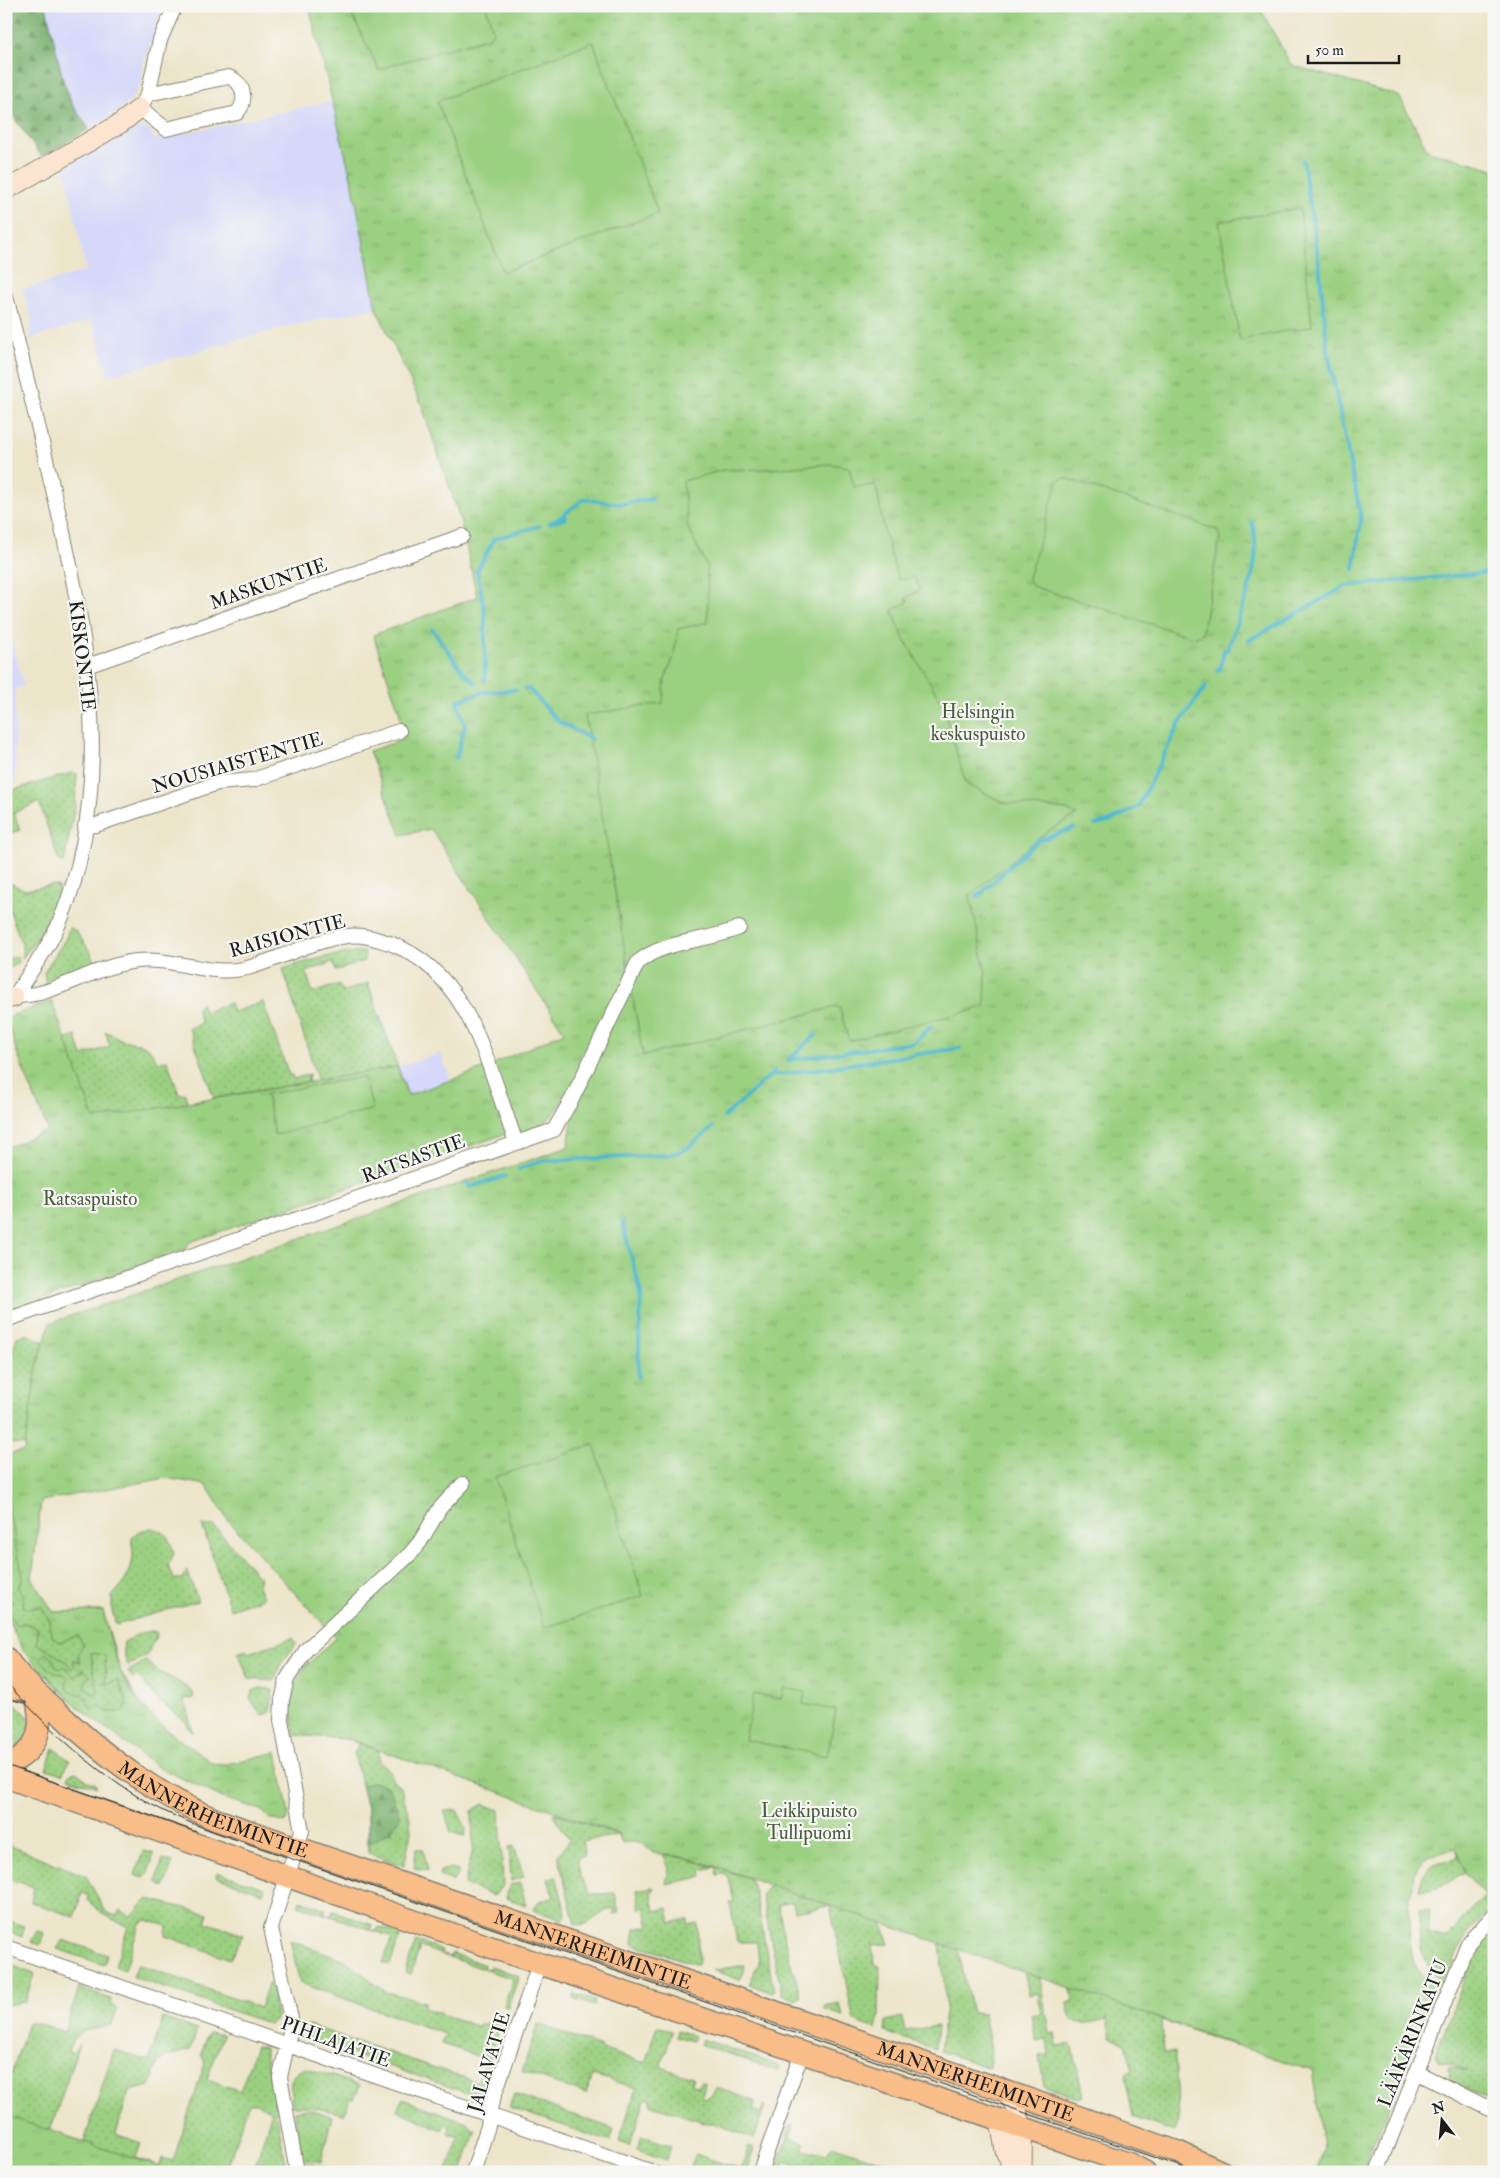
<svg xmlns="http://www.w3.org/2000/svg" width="1500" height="2178" viewBox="0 0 1500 2178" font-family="'IM FELL Double Pica',serif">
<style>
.built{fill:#d5d8f9}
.grass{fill:url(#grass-dots);stroke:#5c764e}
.forest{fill:url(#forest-firs);stroke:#4c6746}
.park{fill:url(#park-tufts);stroke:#5c764e;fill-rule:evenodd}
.garden{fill:#9bd081;stroke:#5c764e}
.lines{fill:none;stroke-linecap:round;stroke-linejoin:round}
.stream{stroke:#4eb7cb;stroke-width:4}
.street-casing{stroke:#848073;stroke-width:16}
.secondary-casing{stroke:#848073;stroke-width:21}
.primary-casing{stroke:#848073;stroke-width:24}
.street{stroke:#fff;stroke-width:14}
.secondary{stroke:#fce5d0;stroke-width:19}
.primary{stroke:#f8bd89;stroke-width:21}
.tram{stroke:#1c1c1c;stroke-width:1}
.labels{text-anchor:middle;stroke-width:4.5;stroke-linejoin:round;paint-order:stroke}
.street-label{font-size:19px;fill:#1c1c1c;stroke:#f6f6f2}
.park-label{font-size:19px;fill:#485b3f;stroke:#f6f6f2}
</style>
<defs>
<pattern id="grass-dots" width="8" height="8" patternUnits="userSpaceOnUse" patternTransform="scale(1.25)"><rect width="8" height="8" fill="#9bd081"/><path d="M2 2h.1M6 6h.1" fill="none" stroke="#85b26f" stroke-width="1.8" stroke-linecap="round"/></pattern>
<pattern id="forest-firs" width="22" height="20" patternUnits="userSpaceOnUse" patternTransform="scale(1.25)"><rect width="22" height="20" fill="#7cb26f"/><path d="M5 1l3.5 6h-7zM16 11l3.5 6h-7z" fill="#65905a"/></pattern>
<pattern id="park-tufts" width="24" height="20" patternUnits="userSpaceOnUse" patternTransform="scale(1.25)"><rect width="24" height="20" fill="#9bd081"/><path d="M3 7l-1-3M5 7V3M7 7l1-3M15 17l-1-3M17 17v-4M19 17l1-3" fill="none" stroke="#85b26f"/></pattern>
</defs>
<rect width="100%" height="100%" fill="#f6f6f2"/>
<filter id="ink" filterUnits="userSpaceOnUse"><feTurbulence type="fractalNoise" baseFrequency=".02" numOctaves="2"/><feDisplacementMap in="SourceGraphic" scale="10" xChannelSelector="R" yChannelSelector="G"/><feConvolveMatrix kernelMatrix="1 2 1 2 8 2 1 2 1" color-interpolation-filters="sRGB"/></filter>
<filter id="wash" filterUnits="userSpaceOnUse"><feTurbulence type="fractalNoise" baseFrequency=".0096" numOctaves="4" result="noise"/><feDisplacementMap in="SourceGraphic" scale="20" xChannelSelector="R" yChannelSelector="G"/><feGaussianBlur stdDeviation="1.12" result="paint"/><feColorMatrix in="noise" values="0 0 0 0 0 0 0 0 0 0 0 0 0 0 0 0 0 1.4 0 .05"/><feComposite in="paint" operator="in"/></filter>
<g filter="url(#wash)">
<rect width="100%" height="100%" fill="#ede5ca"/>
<path class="built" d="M46,6H163L143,65L142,81L131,100L119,112L89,129L72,104L63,80Z
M332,101L344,142L376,308L281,328L108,376L92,320L29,339L32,321L23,289L86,271L65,168L125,132L141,127L150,130L154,140Z
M6,619L24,686L15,689V782L6,784Z
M441,1053L451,1080L407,1095L397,1067Z
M1058,2163L1084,2172H1038L1036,2166Z"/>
<path class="grass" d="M72,773L77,774L75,805L64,863L59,861L39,802L14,813L20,830L6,835V792Z
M6,878L8,882L25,890L53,885L59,887C53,914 40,937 22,958V945L6,900Z
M69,928L75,930L90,951L96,967L46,987L44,972L66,938Z
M365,952L364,961L336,971L333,962L306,972L313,993L339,984L342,992L368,983L409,1099L319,1085L283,969C310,960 336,953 365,952Z
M17,956L18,962L6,972V960Z
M263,1002L289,1075H292L294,1079L309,1074L308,1082L214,1098L189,1028L201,1023L197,1009L201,1003L205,1012L230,1003L233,1012Z
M105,1031L120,1039L143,1045L150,1050L158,1062L167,1060L179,1094L185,1093L188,1102L205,1099L203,1108L93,1119L66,1040L76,1036L82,1056L110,1046Z
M26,1334L44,1342L37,1366L25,1445L6,1443C6,1408 4,1370 17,1337Z
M6,1454L41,1501L32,1578L53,1612L103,1611L120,1670L139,1702L134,1719H93C57,1690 22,1657 6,1613Z
M202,1525L214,1526L260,1578L258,1585L263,1598L230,1609Z
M151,1528C167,1531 170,1539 174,1554L168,1565L174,1579H183L187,1570L198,1601L116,1625L112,1611V1596C122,1586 129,1577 132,1563C137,1542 120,1535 151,1528Z
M151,1631L156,1632L157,1634L147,1655L128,1666L123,1650L124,1642L138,1634Z
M293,1638L296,1644L280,1665L274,1681L249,1679L238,1653L246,1650L248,1653Z
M146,1661C160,1677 180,1678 194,1694L192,1699L184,1698L193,1733L188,1728L187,1723L159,1701L137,1675L133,1679L128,1671Z
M308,1662L359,1743L379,1751V1763L385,1765L392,1775V1780L401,1788L410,1819L411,1832L404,1866L368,1853V1813L354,1754L359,1744L348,1739L295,1735C289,1711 293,1683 308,1662Z
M261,1688L273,1690L270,1713L261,1715L250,1698L253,1691Z
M6,1701L13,1702L31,1719L29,1737L6,1755V1733L9,1731Z
M54,1748L70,1761L62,1774L46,1769Z
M76,1772L88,1781L95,1783L97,1787L69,1778V1774Z
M1494,1792V1906L1469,1931L1457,1953L1446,1989C1420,1956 1418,1950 1419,1909L1429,1910L1427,1934L1446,1939L1485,1895L1464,1872C1449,1882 1438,1891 1419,1889C1426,1852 1447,1870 1459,1854C1473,1836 1483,1812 1494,1792Z
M483,1804L500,1810L503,1885L494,1896L466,1885L465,1881L473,1849L472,1811Z
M457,1810L466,1828L465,1836L451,1832L444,1811Z
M555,1813L619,1835L582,1841L585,1856L577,1858L581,1878L591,1894L615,1893L619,1913L614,1914V1908C598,1911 592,1928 575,1924L558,1855L570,1840L554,1816Z
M6,1844L86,1876L106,1912L116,1916L121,1910L130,1916C138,1913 140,1904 149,1899L208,1914L206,1922L243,1935L230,1959L166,1936L167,1926L146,1920L140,1923L125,1970L115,1966L128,1927L106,1916L88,1901V1895L82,1893L75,1917L31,1902L34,1887L6,1878Z
M514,1846L524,1877L511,1881L509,1847Z
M416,1849H423L428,1871L414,1868Z
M143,1851L153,1853C153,1862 149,1871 144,1878L135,1875Z
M663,1854C693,1858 719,1870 749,1878L755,1891L774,1991L772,1993L749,1984L759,1964L757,1942H737L730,1903L734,1902L729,1878L724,1874L717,1875L715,1867L701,1870L702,1877L666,1884L669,1868Z
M163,1859L173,1862L164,1887L156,1881Z
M452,1868L459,1872L453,1881L439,1876L440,1871Z
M217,1872L265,1888L263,1893L216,1877Z
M556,1876L566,1913L562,1920L533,1910L539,1901L554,1898L548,1879Z
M520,1883L526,1905L506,1898L510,1885Z
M774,1885L882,1923L889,1944L872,1945L874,1964L880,1966L879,2016L876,2029L854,2021L830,1906L795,1912L793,1902L778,1905L788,1954L801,1996L796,2000L782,1994L762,1895L769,1886Z
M653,1887L654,1890L651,1891L655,1911L668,1908L671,1923L688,1919V1924L697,1923L699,1960L698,1965L633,1944L635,1929L649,1926L645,1908L640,1909L637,1890Z
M300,1900L326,1909L324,1913L331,1916L333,1911L373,1925L371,1930L377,1931L379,1927L401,1934L390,1965L383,1963L392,1937L298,1905Z
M6,1920L24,1926L22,1937L6,1931Z
M1494,1928V2103L1449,2081L1448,2068L1468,2070L1439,2062L1435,2056L1477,1945Z
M37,1931L44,1933L40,1945L31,1942Z
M63,1940L107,1955L104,1965L57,1949Z
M290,1940L345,1960L386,1992L425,2002L424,2008L476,2026L502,2020L479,2097L306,2038L308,2025L477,2082L486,2059L442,2044L445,2034L300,1983Z
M416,1941L442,1950L441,1954L450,1957L452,1953L485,1965L484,1969L490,1970L491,1966L519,1976L508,2007L504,2006L513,1979L420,1947L411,1974L405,1972Z
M940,1943L958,1949L972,2013L984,2014L991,2050L989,2068L940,2051L946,2004Z
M6,1963L34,1974L25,2002L6,2005Z
M138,1964L260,2008L268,1984L272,1985L276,2019L270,2024L133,1977Z
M745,1965L740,1980L712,1970H715Z
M1024,1972L1040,1978L1049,2034L1055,2033L1057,2046L1070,2044L1073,2047L1083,2096L1079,2098L1044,2086L1039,2056L1049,2055L1047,2039L1036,2041L1031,2015L1041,2013L1038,1993L1029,1995Z
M1069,1987L1237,2046L1162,2020L1164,2053L1175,2051L1179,2121L1175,2132L1133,2117L1125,2074L1133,2070L1125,2043L1111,2037L1107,2019C1087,2023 1070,2031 1067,2003L1074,2001Z
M79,1988L111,1999L110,2004L117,2009L112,2025L84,2031L73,2038L68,2052L73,2053L79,2044L50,2131L84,2142L114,2050L149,2061L163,2018L197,2030L190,2050L168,2056L158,2062L150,2086L129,2091L116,2134L141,2143L136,2158L159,2166L162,2158L173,2161L205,2063L201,2054L209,2032L223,2035L207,2079L240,2091L256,2046L264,2048L284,2153L285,2172H251L253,2166H255L272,2111L256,2103H249L225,2172H153L6,2160V2090L28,2023H39L64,2032Z
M575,1994L595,2001L594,2006L573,1999Z
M840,2003L843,2016L825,2010L824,2006Z
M902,2017L905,2031L937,2026L935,2049L885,2032L886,2021Z
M538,2024L601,2047V2049L645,2063L657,2026L672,2031L661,2067L693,2077L691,2084L698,2086L700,2082L705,2083L702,2096L706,2098L712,2095L716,2088L755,2101L753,2110L760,2113L763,2106L765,2107L754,2139L713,2123H706L650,2104L651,2099L646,2098L629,2146L619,2142L636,2088L593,2075L586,2094L522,2071Z
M677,2030L694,2036L692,2041L676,2036Z
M702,2039L780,2066L778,2073L775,2070L700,2044Z
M307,2068L360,2085L354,2099L350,2098L344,2114L308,2106H293C290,2089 286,2073 307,2068Z
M514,2094L614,2129L610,2142L509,2107Z
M402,2099L467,2122L472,2129H476L462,2172H449L447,2169L459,2137L449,2133L450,2126L445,2125L442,2130L397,2110Z
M308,2109L332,2116L321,2162L301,2159L294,2111Z
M791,2125H794L790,2138L805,2143L804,2149L827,2155L832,2145L912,2172H808V2169L785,2162L782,2172H775Z
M642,2136L671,2146L667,2160L637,2150Z
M749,2147L754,2149L746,2172H700L689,2168L695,2154L741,2170Z
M302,2162L342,2172H303Z"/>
<path class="forest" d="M6,6H46L63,80L72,104L89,129L42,157L14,118L6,94Z
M373,1782L389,1787L400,1817L391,1831L369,1843L368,1813L361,1786Z"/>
<path class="park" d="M309,6H1259L1291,65L1399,96L1428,151L1494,169V1886L1485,1895L1464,1872L1456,1848C1444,1851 1429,1854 1420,1863C1406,1877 1407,1947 1415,1965C1419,1974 1431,1982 1433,1989L1413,2049L1362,2172H1317L1324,2148L1312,2071L721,1868L684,1857L653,1853C645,1842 634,1841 621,1843L619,1834L348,1739L295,1735C283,1682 300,1671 336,1638L227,1519L206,1485L166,1478L41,1501L32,1578L53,1612L103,1611C108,1630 113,1651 120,1670C138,1714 177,1738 214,1764L223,1765L277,1752L289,1815L285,1823L270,1819L261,1810L223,1798L156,1766L78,1707L34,1663L21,1647L6,1613V1592L12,1602L9,1613L16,1625L26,1623L38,1629L37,1644L67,1662L71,1669L75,1666L73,1659L81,1663L78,1654L83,1645L78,1635L60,1642L53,1638L48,1618L41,1606L31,1609L23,1607L24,1601L19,1586L23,1579C22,1567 18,1556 15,1544C13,1532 15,1524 8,1514L6,1454L24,1451L37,1366L50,1323L568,1147L572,1121L566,1096C561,1102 558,1109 553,1115C540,1130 520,1132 502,1135L190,1242L185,1249L15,1309L6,1291V1148L48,1130L21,1064L6,1018L52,1001L94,1119L397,1067L408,1095L480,1070L564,1032L431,829L401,835L369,751L405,739L399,711L373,635L477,597L461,522L422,406L376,308L353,186ZM45,1653L53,1658L56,1667L61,1669L65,1666L74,1677L84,1670L91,1676L86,1679L85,1687L94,1694L99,1691C93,1680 94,1666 91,1653L105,1655L106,1684L118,1680L127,1701L124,1712H107L99,1705L91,1709L86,1698L66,1688L68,1678L64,1674L54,1673L40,1659Z
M6,2116L175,2172H6Z"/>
<path class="garden" d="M348,6H486L493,31L490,37L391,65L379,70Z
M593,42L658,213L503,272L437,101Z
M1300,208L1312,326L1240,340L1219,222Z
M830,464L849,467L854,487L873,485L876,486L885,535L898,579L915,578L920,590L906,598L908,602L892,610L903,637L941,701L966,784L1005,803L1067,810L1077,815L1048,831L970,895L986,974L985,1007L849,1041L839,1006L643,1056L585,715L663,703L665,679L673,659L678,629L708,622L707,566L688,528L683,481L724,470L770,469Z
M1065,478L1217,530L1220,537L1202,634L1195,638L1032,586L1028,578L1058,481Z
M363,1077L373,1109L275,1135L266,1094Z
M594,1445L643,1596L544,1628L495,1477Z
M784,1688L805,1692L803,1704L836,1710L827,1756L745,1740L754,1694L781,1699Z"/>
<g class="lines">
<path class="stream" d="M1303,160L1319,263L1328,353L1361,518L1354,569
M554,522L584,499L620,504L652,499
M549,523L566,518
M432,629L464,673L476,683
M1249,640L1346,586L1494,572
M1217,670L1220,669L1224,650H1228C1240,607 1265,567 1252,522
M485,680V614L477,571L494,539L539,526
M525,689H529L558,721L591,739
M456,758L465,725L457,701L484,692L516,690
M1095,825L1108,822L1138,807L1179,724L1206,686
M977,897L1037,841L1074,828
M788,1060L913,1043L931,1027
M788,1060L816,1035
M770,1076L960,1048
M724,1117L774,1072
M519,1169L540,1161L669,1155L686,1149L713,1127
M467,1183L470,1187L505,1176
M622,1222L641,1293L638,1377"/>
</g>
</g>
<g filter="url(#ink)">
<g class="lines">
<defs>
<path id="street" d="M148,94L228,77C244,81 248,101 237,113L166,129L140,108L148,94L160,40L175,6
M6,297C22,358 37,420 51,481C85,623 118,778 61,919C50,946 30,972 14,997
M87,666L462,536
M85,826L96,825L218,783L253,780L399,731
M14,997C23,995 32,995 40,993C73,984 103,965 137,961C173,957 208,976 243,969C278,961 311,940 347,936C363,934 377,939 392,944C472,975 488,1069 516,1142
M6,1320L554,1130L572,1099L638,962C667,939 707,942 739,928
M6,1947L653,2172
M1418,2073L1494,2111
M297,2172L280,2077L292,2023L271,1928L302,1831L281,1720L282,1700L287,1679L306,1650L410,1554L420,1542L440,1508L463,1484
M473,2172L488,2126L491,2105L539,1964
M760,2172L802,2052
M1377,2172L1468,1943L1494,1915"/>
<path id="secondary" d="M6,190L121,123L140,108
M6,999L14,997
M1007,2093C1026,2118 1022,2143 1022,2172
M1000,2119L1005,2151L1015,2172"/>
<g id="primary">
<path id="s1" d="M6,1658C22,1680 42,1698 62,1716C111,1761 153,1792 214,1819L991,2086L1178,2152L1222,2172"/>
<path d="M6,1687L34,1691"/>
<path d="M6,1765C41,1751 45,1724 34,1691"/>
<path d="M6,1777L414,1921L1130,2164L1145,2172"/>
</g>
</defs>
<use href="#street" class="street-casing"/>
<use href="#secondary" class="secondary-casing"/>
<use href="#primary" class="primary-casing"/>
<use href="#street" class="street"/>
<use href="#secondary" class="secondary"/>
<use href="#primary" class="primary"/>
<path class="tram" d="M6,1682C51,1732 112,1789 175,1816C208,1831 244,1842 278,1854L1196,2172
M6,1698L24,1703
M6,1765L197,1832"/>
</g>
</g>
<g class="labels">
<g class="street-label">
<text transform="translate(268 583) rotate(-19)" y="7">MASKUNTIE</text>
<text transform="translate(83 656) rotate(83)" y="7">KISKONTIE</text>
<text transform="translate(237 762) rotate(-16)" y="7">NOUSIAISTENTIE</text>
<text transform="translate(287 935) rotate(-15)" y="7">RAISIONTIE</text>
<text transform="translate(413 1158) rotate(-20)" y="7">RATSASTIE</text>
<text dy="7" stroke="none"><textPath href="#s1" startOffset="261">MANNERHEIMINTIE</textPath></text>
<text dy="7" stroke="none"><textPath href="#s1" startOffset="666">MANNERHEIMINTIE</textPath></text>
<text transform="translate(1412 2033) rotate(-68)" y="7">LÄÄKÄRINKATU</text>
<text transform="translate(336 2041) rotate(20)" y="7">PIHLAJATIE</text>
<text transform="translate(488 2062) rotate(-73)" y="7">JALAVATIE</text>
<text dy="7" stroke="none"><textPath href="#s1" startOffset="1071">MANNERHEIMINTIE</textPath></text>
</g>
<g class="park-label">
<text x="978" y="718">Helsingin<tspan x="978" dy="22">keskuspuisto</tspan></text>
<text x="90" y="1205">Ratsaspuisto</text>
<text x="809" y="1817">Leikkipuisto<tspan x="809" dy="22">Tullipuomi</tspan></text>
</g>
</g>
<rect width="1500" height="2178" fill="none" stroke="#f6f6f2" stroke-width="25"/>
<g transform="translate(1442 2120) rotate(344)" stroke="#f6f6f2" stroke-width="4" paint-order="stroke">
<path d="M0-4L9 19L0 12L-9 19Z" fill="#1c1c1c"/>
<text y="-8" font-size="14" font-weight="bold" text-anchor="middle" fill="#1c1c1c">N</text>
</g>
<path d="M1308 55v8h91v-8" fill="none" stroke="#1c1c1c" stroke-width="2.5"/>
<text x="1315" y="55" font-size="15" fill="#1c1c1c" stroke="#f6f6f2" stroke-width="4" paint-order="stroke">50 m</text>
</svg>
